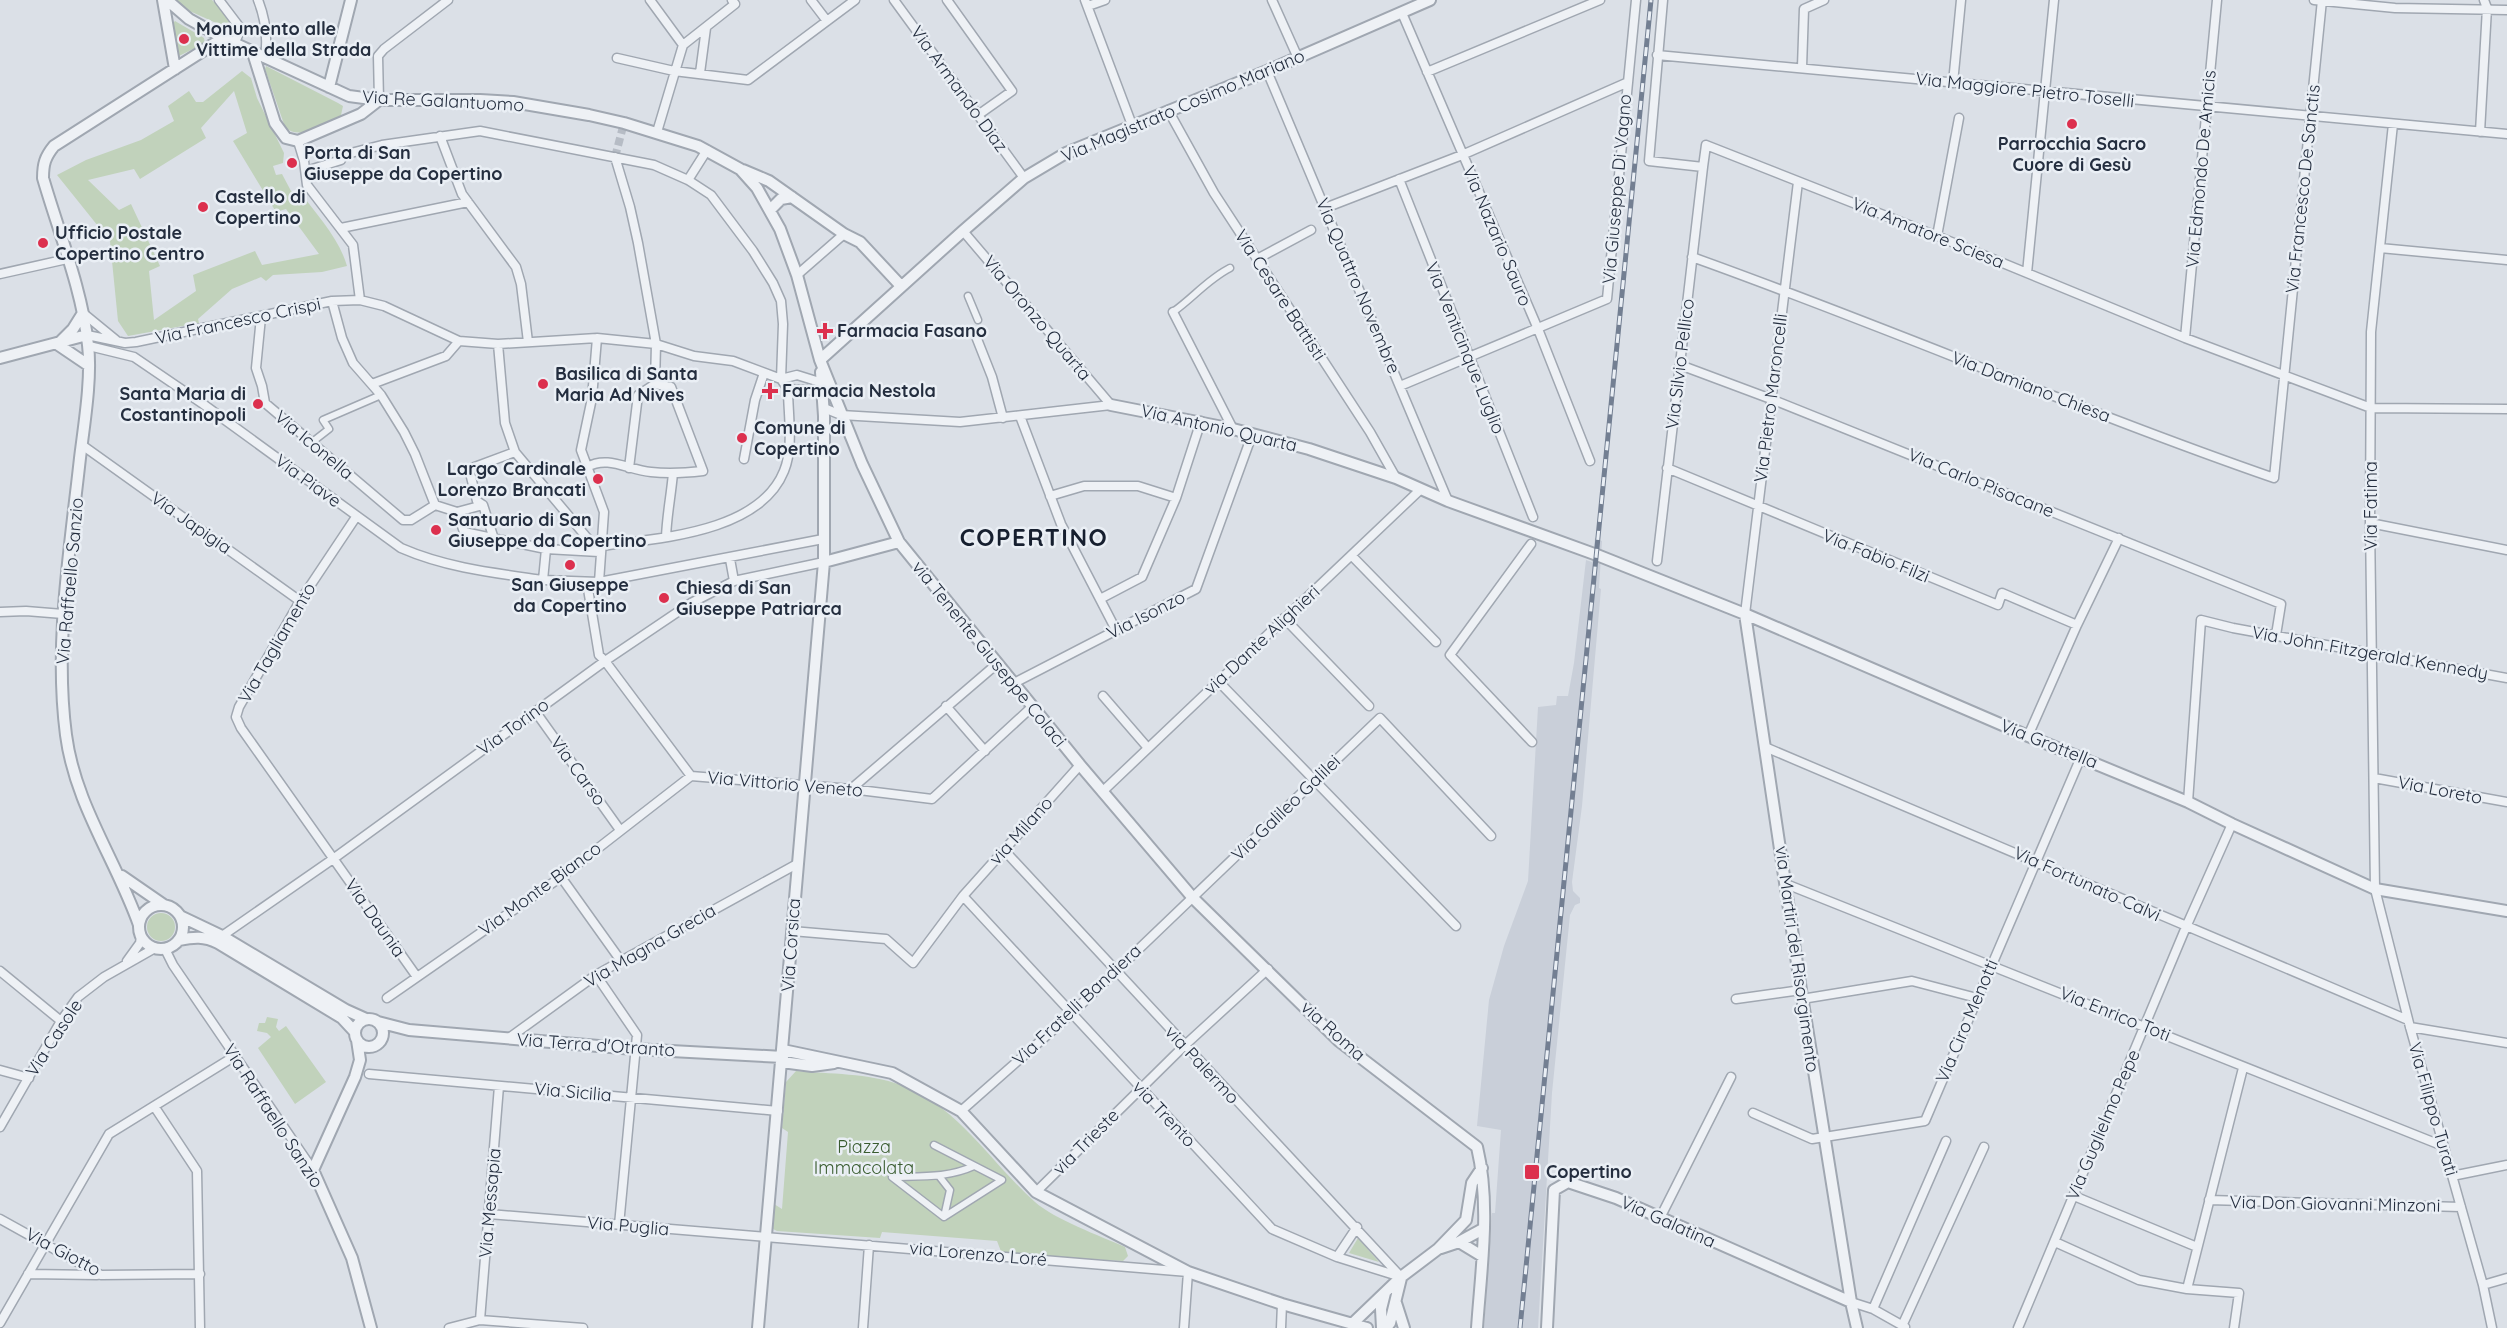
<svg xmlns="http://www.w3.org/2000/svg" width="2507" height="1328" viewBox="0 0 2507 1328" font-family="Quicksand,sans-serif">
<style>
.built{fill:#c9cfd9}
.green{fill:#c1d2bb;fill-rule:evenodd}
.lines{fill:none;stroke-linecap:round;stroke-linejoin:round}
.minor-tunnel{stroke:#b6bcc5;stroke-width:8;stroke-dasharray:8 4;stroke-linecap:butt}
.pedestrian-casing{stroke:#a0a7b1;stroke-width:9}
.minor-casing{stroke:#a0a7b1;stroke-width:11}
.tertiary-casing{stroke:#a0a7b1;stroke-width:14}
.pedestrian{stroke:#eef1f5;stroke-width:6}
.minor{stroke:#eef1f5;stroke-width:8}
.tertiary{stroke:#eef1f5;stroke-width:10}
.rail-casing{stroke:#737f92;stroke-width:5}
.rail{stroke:#eaeff5;stroke-width:3;stroke-dasharray:9;stroke-linecap:butt}
.poi-dot{fill:#dc304e;stroke:#eaeff5;stroke-width:2}
.labels{text-anchor:middle;stroke-width:5;stroke-linejoin:round;paint-order:stroke}
.poi-label{font-size:18px;font-weight:bold;fill:#242e3f;stroke:#eaeff5;text-anchor:start}
.street-label{font-size:18px;fill:#242e3f;stroke:#eaeff5}
.park-label{font-size:18px;fill:#395c2f;stroke:#eaeff5}
.district-label{font-size:24px;font-weight:bold;letter-spacing:1.5px;fill:#161f2f;stroke:#eaeff5}
</style>
<rect width="100%" height="100%" fill="#dbe0e7"/>
<path class="built" d="M1595,538L1602,541L1599,588L1601,589L1582,806L1572,882L1573,891L1580,898V903L1575,905L1570,915L1552,1093L1538,1328H1484L1492,1213H1495L1501,1130L1477,1126L1489,1000L1504,946L1528,881L1538,707L1556,705L1557,696H1568L1574,663L1586,560L1592,562Z"/>
<path class="green" d="M175,0H212L237,25L236,32L183,8Z
M175,21L204,38L205,43L179,56L172,24Z
M266,66L338,103L343,106L341,115C325,123 299,142 285,127L265,69Z
M242,71L251,78L257,98L284,153L283,163L273,166L276,175L282,174L291,191L300,192C317,215 339,238 347,266L322,272L273,275L266,281L261,277L232,289L198,319L199,323L128,336L118,321L110,241L57,175L86,160L141,140L174,121L168,106L189,91L196,102H203ZM234,91L247,133L233,141L276,212L286,209L319,254L262,265L255,251L193,275L196,291L154,320L149,271L160,266L131,204L119,210L88,180L134,169L140,179L206,138L201,128Z
M147 927a14 14 0 1 1 28 0a14 14 0 1 1-28 0Z
M267,1017L278,1019L276,1027L279,1031L286,1026L326,1082L295,1104L258,1048L271,1037L267,1033L257,1031L259,1023H265Z
M796,1071C830,1074 868,1073 901,1085C958,1106 991,1163 1035,1202C1054,1219 1100,1236 1125,1247L1128,1256L1123,1261L1002,1254L997,1241L882,1232L880,1238L777,1231L773,1229L774,1204L782,1209L788,1132L782,1128L786,1082Z
M1358,1238L1379,1262L1349,1253Z"/>
<g class="lines">
<path class="minor-tunnel" d="M615,157L624,123"/>
<defs>
<path id="pedestrian" d="M968,296L978,320
M1173,312C1193,298 1208,279 1230,268
M311,443L329,429L323,420L381,395
M934,1145L1002,1180L944,1217L892,1177C921,1176 948,1178 974,1166
M939,1176L950,1190L944,1217"/>
<path id="minor" d="M219,0L241,29L234,44
M258,0C266,20 268,37 265,58
M650,0L683,45L735,4L732,0
M811,0L827,21
M894,0L1024,178
M947,0L1012,91L978,115
M1085,0L1132,125
M1272,0L1298,58
M1663,0L1649,161L1703,167L1706,145L1937,236L2185,338L2371,408L2507,409
M2314,0L2395,8L2507,10
M1088,6L1105,0
M1402,13L1538,329L1590,461
M1657,55L2507,134
M617,58L674,71L748,80L855,0
M1802,67L1804,9L1824,0
M1267,71L1448,501
M1427,72L1600,0
M700,73L706,28
M1953,83L1961,0
M379,100L378,56L384,49L448,0
M1168,110L1214,193L1370,432L1396,478
M2393,124L2371,332L2370,523L2375,889L2410,1027L2483,1285L2492,1328
M657,132L683,45
M2480,132L2487,8L2484,0
M440,136L462,194L516,267L521,284L528,342
M298,141L304,161L307,185L353,245L360,300
M306,171L341,160L343,155L382,145L480,131L654,165L688,180L711,195L753,251L773,283L781,301L783,324L781,379
M1399,179L1533,517
M688,180L707,150
M1325,208L1462,155L1626,83
M341,228L468,202
M963,231L1111,405
M1937,236L1959,118
M2380,248L2507,260
M1692,257C1888,327 2078,410 2274,478L2322,0
M1257,259L1311,230
M2027,273L2054,0
M0,274L67,259
M797,275L844,234
M332,301L342,338L353,363L381,395L404,432L415,454L435,505L457,512L464,532L546,549
M1173,312L1233,429
M83,313L116,340
M261,317L256,368L262,386L265,403L403,520H411L435,505
M87,335L125,343L136,342L332,301L360,300L384,306L459,341L498,344L597,338L656,344L694,356L733,361L781,379L788,389L822,391
M597,338L592,398L581,450L604,512L599,582L543,580L546,549L599,552
M2185,338L2217,0
M977,339L992,377L1003,418
M498,344L505,423L515,452L599,552
M89,346L134,357L203,404L401,548C447,568 494,573 543,580
M1680,365L1771,399L2281,604L2276,635
M781,379L797,375L826,384
M372,384L446,356L459,341
M1400,386L1607,299L1636,0
M824,408L841,415L960,422L1111,405
M1020,416L1061,524L1116,630
M82,445L300,601
M744,459L755,400L764,373
M587,467C608,455 628,470 651,472C668,474 685,473 703,471L671,387L655,384L656,344L638,243L630,207L615,157
M629,468L638,395L655,384
M1667,468L1998,605L2002,593L2077,625
M1050,496L1084,486H1138L1176,498
M457,512L483,505
M356,517L300,601L239,707L236,717L241,728L417,977
M2370,523L2507,550
M666,537C667,514 671,496 673,473
M494,539L483,505L477,501L470,473L472,468L515,452
M1531,544L1450,655L1532,742
M602,546C659,538 759,533 784,471C794,447 788,414 788,389
M1352,556L1436,642
M730,559L734,581
M1657,561L1703,167
M599,582L823,539
M587,583L599,655L605,661L691,776L851,789L932,799L1033,706
M1100,599L1142,577L1176,498L1201,421
M0,612L26,611L63,614
M1745,614L1798,182
M1284,618L1369,706
M1218,681L1456,926
M1014,683L1196,589L1252,435
M1103,696L1148,748
M946,706L985,751
M535,711L620,830
M2028,736L2077,625L2119,538
M1765,747L2408,1020
M2374,778L2507,802
M851,789L998,663
M1102,792L1421,489
M2188,802L2201,620L2233,628L2507,678
M1004,850L1401,1277
M561,877L621,961
M1786,884L2443,1146
M963,896L1272,1229L1337,1257L1401,1277
M792,931L886,939L913,963L963,896L1080,765
M222,936L333,859L605,661L691,603L734,581L824,562
M165,949L173,965L313,1170
M127,961L140,943L141,936
M0,971L61,1021
M596,975L637,1035L619,1225
M387,998L561,877L691,776
M1736,999L1801,990
M1802,999L1912,981L1977,998
M2410,1027L2507,1043
M509,1038L596,975L621,961L797,864
M0,1070L29,1078
M369,1074L778,1111
M154,1106L197,1171L200,1328
M961,1111L1071,1014L1380,718L1491,836
M1753,1113L1812,1139L1925,1121L2081,757
M0,1127L61,1021L78,997L104,977L155,948
M2452,1176L2507,1165
M1036,1192L1184,1046L1268,969
M2074,1196L2197,1247
M2209,1200L2461,1207
M489,1214L1188,1272L1184,1328
M1660,1218L1731,1077
M0,1219L101,1275L200,1274
M2055,1242L2139,1280L2187,1289L2239,1293L2234,1328
M1337,1257L1357,1227
M28,1274L97,1275
M2483,1285L2507,1278
M2187,1289L2243,1068
M1851,1302L1873,1309L1905,1327
M1873,1309L1946,1141
M480,1320L499,1086
M0,1323L109,1134L235,1056
M1902,1326L1984,1147
M449,1328L480,1320L583,1328
M863,1328L869,1245
M1281,1328L1282,1304
M2018,1328L2186,927L2232,824"/>
<path id="tertiary" d="M163,0L175,69
M167,0L189,19L223,38L349,96L379,100H480L513,102L589,115L624,123L698,146L740,169L757,188L780,229L797,275L820,360L862,464L899,542L1080,765L1193,898L1339,1041L1477,1147C1491,1205 1481,1269 1477,1328
M253,53L275,123L286,138L298,141L361,114L379,100
M329,87L351,0
M743,170L769,181L844,234L860,242L901,286
M770,210L781,199L792,197
M59,343L73,329L83,313
M57,344L88,365
M0,358L87,335
M820,360L963,231L1024,178L1066,153L1267,71L1430,0
M1111,405L1233,429L1309,449L1396,478L1448,501L1597,555L1745,614L2028,736L2188,802L2232,824L2375,889L2507,911
M824,562L899,542
M1745,614L1801,990L1851,1302
M122,876L164,905
M139 927a22 22 0 1 1 44 0a22 22 0 1 1-44 0Z
M180,916L222,936L346,1010L366,1019
M139,925C116,860 75,804 66,735C54,643 70,550 80,458C84,425 92,378 88,345C82,289 59,233 43,178C43,164 45,157 54,146L223,38
M179,940C194,937 204,936 218,943L342,1018L355,1032
M355 1033a14 14 0 1 1 28 0a14 14 0 1 1-28 0Z
M378,1022L409,1030L634,1049L783,1057
M357,1040L360,1060L355,1077L313,1170L352,1258L371,1328
M783,1050L892,1073L961,1111L1036,1192L1188,1272L1282,1304L1367,1328
M782,1062L812,1066L834,1063
M1459,1242L1483,1229
M1441,1248L1459,1242L1482,1256
M1396,1303L1404,1328
M1352,1324L1401,1277L1438,1249L1466,1220L1472,1183L1482,1168
M758,1328L824,562V416L821,372
M1382,1328L1381,1309L1385,1293
M1386,1328L1390,1323L1401,1278
M1547,1328L1554,1190L1568,1182L1616,1198L1851,1302L1857,1328"/>
</defs>
<use href="#pedestrian" class="pedestrian-casing"/>
<use href="#minor" class="minor-casing"/>
<use href="#tertiary" class="tertiary-casing"/>
<use href="#pedestrian" class="pedestrian"/>
<use href="#minor" class="minor"/>
<use href="#tertiary" class="tertiary"/>
<defs>
<path id="rail" d="M1520,1328L1651,0"/>
</defs>
<use href="#rail" class="rail-casing"/>
<use href="#rail" class="rail"/>
</g>
<g class="poi-dot">
<circle cx="184" cy="39" r="6"/>
<circle cx="2072" cy="124" r="6"/>
<circle cx="292" cy="163" r="6"/>
<circle cx="203" cy="207" r="6"/>
<circle cx="43" cy="243" r="6"/>
<path d="M822 322h6v6h6v6h-6v6h-6v-6h-6v-6h6z"/>
<circle cx="543" cy="384" r="6"/>
<path d="M767 382h6v6h6v6h-6v6h-6v-6h-6v-6h6z"/>
<circle cx="258" cy="404" r="6"/>
<circle cx="742" cy="438" r="6"/>
<circle cx="598" cy="479" r="6"/>
<circle cx="436" cy="530" r="6"/>
<circle cx="570" cy="565" r="6"/>
<circle cx="664" cy="598" r="6"/>
<rect x="1524" y="1164" width="16" height="16" rx="3"/>
</g>
<g class="labels">
<g class="poi-label">
<text x="196" y="35">Monumento alle<tspan x="196" dy="21">Vittime della Strada</tspan></text>
<text x="2072" y="150" text-anchor="middle">Parrocchia Sacro<tspan x="2072" dy="21">Cuore di Gesù</tspan></text>
<text x="304" y="159">Porta di San<tspan x="304" dy="21">Giuseppe da Copertino</tspan></text>
<text x="215" y="203">Castello di<tspan x="215" dy="21">Copertino</tspan></text>
<text x="55" y="239">Ufficio Postale<tspan x="55" dy="21">Copertino Centro</tspan></text>
<text x="837" y="337">Farmacia Fasano</text>
<text x="555" y="380">Basilica di Santa<tspan x="555" dy="21">Maria Ad Nives</tspan></text>
<text x="782" y="397">Farmacia Nestola</text>
<text x="246" y="400" text-anchor="end">Santa Maria di<tspan x="246" dy="21">Costantinopoli</tspan></text>
<text x="754" y="434">Comune di<tspan x="754" dy="21">Copertino</tspan></text>
<text x="586" y="475" text-anchor="end">Largo Cardinale<tspan x="586" dy="21">Lorenzo Brancati</tspan></text>
<text x="448" y="526">Santuario di San<tspan x="448" dy="21">Giuseppe da Copertino</tspan></text>
<text x="570" y="591" text-anchor="middle">San Giuseppe<tspan x="570" dy="21">da Copertino</tspan></text>
<text x="676" y="594">Chiesa di San<tspan x="676" dy="21">Giuseppe Patriarca</tspan></text>
<text x="1546" y="1178">Copertino</text>
</g>
<g class="street-label">
<text transform="translate(959 89) rotate(54)" y="6">Via Armando Diaz</text>
<text transform="translate(2025 90) rotate(6)" y="6">Via Maggiore Pietro Toselli</text>
<text transform="translate(443 101) rotate(3)" y="6">Via Re Galantuomo</text>
<text transform="translate(1183 106) rotate(-23)" y="6">Via Magistrato Cosimo Mariano</text>
<text transform="translate(2201 169) rotate(-85)" y="6">Via Edmondo De Amicis</text>
<text transform="translate(1617 189) rotate(-85)" y="6">Via Giuseppe Di Vagno</text>
<text transform="translate(2303 189) rotate(-84)" y="6">Via Francesco De Sanctis</text>
<text transform="translate(1928 233) rotate(22)" y="6">Via Amatore Sciesa</text>
<text transform="translate(1497 236) rotate(67)" y="6">Via Nazario Sauro</text>
<text transform="translate(1358 286) rotate(67)" y="6">Via Quattro Novembre</text>
<text transform="translate(1280 295) rotate(57)" y="6">Via Cesare Battisti</text>
<text transform="translate(1037 318) rotate(50)" y="6">Via Oronzo Quarta</text>
<text transform="translate(238 321) rotate(-12)" y="6">Via Francesco Crispi</text>
<text transform="translate(1465 348) rotate(68)" y="6">Via Venticinque Luglio</text>
<text transform="translate(1680 364) rotate(-83)" y="6">Via Silvio Pellico</text>
<text transform="translate(2031 387) rotate(21)" y="6">Via Damiano Chiesa</text>
<text transform="translate(1771 398) rotate(-83)" y="6">Via Pietro Maroncelli</text>
<text transform="translate(1219 428) rotate(13)" y="6">Via Antonio Quarta</text>
<text transform="translate(314 445) rotate(40)" y="6">Via Iconella</text>
<text transform="translate(308 481) rotate(36)" y="6">Via Piave</text>
<text transform="translate(1981 483) rotate(22)" y="6">Via Carlo Pisacane</text>
<text transform="translate(2371 506) rotate(-90)" y="6">Via Fatima</text>
<text transform="translate(191 523) rotate(35)" y="6">Via Japigia</text>
<text transform="translate(1876 556) rotate(22)" y="6">Via Fabio Filzi</text>
<text transform="translate(70 581) rotate(-85)" y="6">Via Raffaello Sanzio</text>
<text transform="translate(1146 615) rotate(-27)" y="6">Via Isonzo</text>
<text transform="translate(1262 640) rotate(-43)" y="6">via Dante Alighieri</text>
<text transform="translate(277 643) rotate(-60)" y="6">Via Tagliamento</text>
<text transform="translate(2370 653) rotate(10)" y="6">Via John Fitzgerald Kennedy</text>
<text transform="translate(989 654) rotate(51)" y="6">via Tenente Giuseppe Colaci</text>
<text transform="translate(513 727) rotate(-36)" y="6">Via Torino</text>
<text transform="translate(2049 744) rotate(22)" y="6">Via Grottella</text>
<text transform="translate(578 771) rotate(54)" y="6">Via Carso</text>
<text transform="translate(785 784) rotate(5)" y="6">Via Vittorio Veneto</text>
<text transform="translate(2440 790) rotate(11)" y="6">Via Loreto</text>
<text transform="translate(1286 808) rotate(-44)" y="6">Via Galileo Galilei</text>
<text transform="translate(1021 831) rotate(-48)" y="6">via Milano</text>
<text transform="translate(2087 884) rotate(24)" y="6">Via Fortunato Calvi</text>
<text transform="translate(540 889) rotate(-36)" y="6">Via Monte Bianco</text>
<text transform="translate(375 918) rotate(55)" y="6">Via Daunia</text>
<text transform="translate(791 945) rotate(-86)" y="6">Via Corsica</text>
<text transform="translate(650 946) rotate(-30)" y="6">Via Magna Grecia</text>
<text transform="translate(1797 959) rotate(82)" y="6">via Martiri del Risorgimento</text>
<text transform="translate(1077 1005) rotate(-43)" y="6">Via Fratelli Bandiera</text>
<text transform="translate(2115 1014) rotate(22)" y="6">Via Enrico Toti</text>
<text transform="translate(1967 1021) rotate(-67)" y="6">Via Ciro Menotti</text>
<text transform="translate(1333 1031) rotate(42)" y="6">via Roma</text>
<text transform="translate(54 1038) rotate(-57)" y="6">Via Casole</text>
<text transform="translate(596 1045) rotate(4)" y="6">Via Terra d'Otranto</text>
<text transform="translate(1202 1065) rotate(47)" y="6">via Palermo</text>
<text transform="translate(573 1092) rotate(5)" y="6">Via Sicilia</text>
<text transform="translate(2433 1109) rotate(74)" y="6">Via Filippo Turati</text>
<text transform="translate(1164 1114) rotate(47)" y="6">via Trento</text>
<text transform="translate(273 1116) rotate(57)" y="6">Via Raffaello Sanzio</text>
<text transform="translate(2103 1125) rotate(-67)" y="6">Via Guglielmo Pepe</text>
<text transform="translate(1086 1142) rotate(-45)" y="6">via Trieste</text>
<text transform="translate(490 1203) rotate(-85)" y="6">Via Messapia</text>
<text transform="translate(2335 1204) rotate(1)" y="6">Via Don Giovanni Minzoni</text>
<text transform="translate(1668 1222) rotate(24)" y="6">Via Galatina</text>
<text transform="translate(628 1226) rotate(5)" y="6">Via Puglia</text>
<text transform="translate(63 1252) rotate(28)" y="6">Via Giotto</text>
<text transform="translate(978 1254) rotate(5)" y="6">via Lorenzo Loré</text>
</g>
<g class="park-label">
<text x="864" y="1153">Piazza<tspan x="864" dy="21">Immacolata</tspan></text>
</g>
<g class="district-label">
<text x="1034" y="546">COPERTINO</text>
</g>
</g>
</svg>
